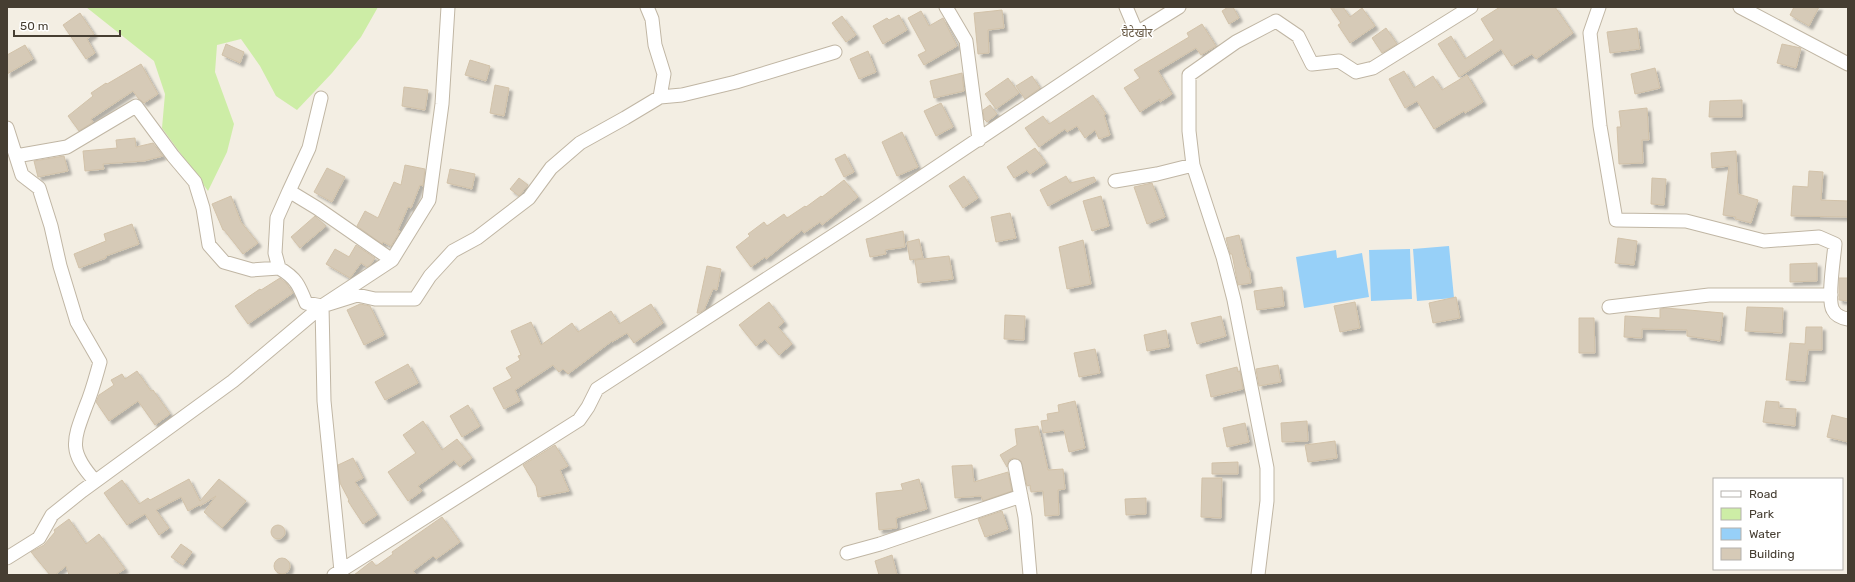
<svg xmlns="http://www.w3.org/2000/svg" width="1855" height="582" viewBox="0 0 1855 582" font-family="Rubik,'Noto Sans Devanagari',sans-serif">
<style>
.green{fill:#cdeda6}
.water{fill:#97d0f8}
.building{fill:#d6cab7;stroke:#d2c2a9;filter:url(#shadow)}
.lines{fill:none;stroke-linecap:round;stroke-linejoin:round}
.minor-casing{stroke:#c0b6a4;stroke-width:15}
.minor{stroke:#fff;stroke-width:13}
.labels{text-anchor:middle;stroke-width:3;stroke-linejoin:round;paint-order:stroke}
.neighbourhood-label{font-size:12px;fill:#6a5c48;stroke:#fff}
</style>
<defs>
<filter id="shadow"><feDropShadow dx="3.5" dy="3.5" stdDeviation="1" flood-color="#0004"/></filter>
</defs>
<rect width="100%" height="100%" fill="#f3eee3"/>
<path class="green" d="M86,7H378L361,37L332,73L297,110L276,96L260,66L241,39L217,45L215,72L234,124L227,152L208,191L162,128L165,94L154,61Z"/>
<path class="water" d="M1449,246L1454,298L1417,301L1413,249Z
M1410,249L1412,299L1371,301L1369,250Z
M1336,250L1337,258L1362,253L1369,297L1304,308L1296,257Z"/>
<path class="building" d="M1228,7H1233L1239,18L1229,24L1222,11Z
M1330,7H1343L1350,17L1362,8L1375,26L1350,43L1338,25L1341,23Z
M1500,7H1555L1573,33L1536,59L1532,54L1512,66L1501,49L1459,77L1438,44L1451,36L1465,59L1494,40L1481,19Z
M1794,7H1819L1809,26L1790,15Z
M1002,10L1004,28L988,30L989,53L978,54L974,13Z
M921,11L929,26L943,18L957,46L924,65L918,55L926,51L908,18Z
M80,13L94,34L87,39L95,53L86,59L63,25Z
M899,15L907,30L883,44L873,26L887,18L889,20Z
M842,16L856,35L846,42L832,23Z
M1202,24L1216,46L1201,55L1196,48L1158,71L1172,94L1160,102V99L1140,112L1124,88L1140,78L1134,70L1189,37L1187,33Z
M1386,28L1397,44L1382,53L1372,38Z
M1637,28L1640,49L1610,53L1607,32Z
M226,44L244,52L240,63L222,55Z
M1782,44L1801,48L1796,68L1777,63Z
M25,45L33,59L7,74V55Z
M868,51L876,72L859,79L850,59Z
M470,60L490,66L486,81L465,75Z
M141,64L158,94L144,103L138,98L133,91L91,119L93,122L79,131L68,116L93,96L91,93L106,83L107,84Z
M1655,68L1660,88L1635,94L1631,74Z
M1404,71L1414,88L1433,76L1442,90L1467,75L1483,102L1465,113L1464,111L1434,129L1417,101L1405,108L1389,79Z
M962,73L964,91L934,98L930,81Z
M1032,76L1040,88L1025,99L1016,86Z
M1008,78L1019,93L996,109L985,94Z
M495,85L509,88L504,116L490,113Z
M404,87L428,90L425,110L402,106Z
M1093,95L1106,114L1104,115L1110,135L1099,139L1095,130L1085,138L1077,126L1067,132L1065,129L1039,147L1025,128L1043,116L1049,124Z
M1742,100V117H1709L1710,101Z
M941,103L953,127L936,136L924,111Z
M990,105L997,114L987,122L984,119L983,110Z
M1647,108L1649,140H1642L1643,163L1619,164L1617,127H1621L1619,111Z
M902,132L918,167L897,176L882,142Z
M135,138L136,147L153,143L163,156L144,161L103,164L104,169L85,171L83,151L117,148L116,140Z
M1035,148L1046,163L1030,174L1027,170L1014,178L1007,167Z
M1736,151L1738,194L1758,200L1751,223L1735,219L1736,217L1723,215L1729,166L1712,168L1711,153Z
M845,154L854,172L844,177L835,159Z
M64,156L68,171L38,177L34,161Z
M405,165L425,169L423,186L420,185L411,208L408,207L398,230L400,231L391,246L383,242L382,244L357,226L365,211L378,218L394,182L401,185Z
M327,168L345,177L332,202L314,192Z
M450,169L475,174L472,189L447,183Z
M1809,171L1823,172L1821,200L1848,201V217L1791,216L1793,186L1808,187Z
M964,176L978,198L963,208L949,186Z
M1066,176L1070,183L1094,177L1096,181L1048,206L1040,190Z
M519,178L528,185L519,196L510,189Z
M1652,178L1666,179L1664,205L1651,204Z
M844,180L858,197L822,225L820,222L804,233L802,230L766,259L765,257L751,267L736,247L750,236L748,234L764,222L767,226L784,214L787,218L805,206L806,207L821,196L822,197Z
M1152,183L1165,217L1147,224L1134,187Z
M231,196L241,222L258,243L243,254L224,230H223L212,204Z
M1101,196L1109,226L1092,231L1083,201Z
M1010,213L1016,238L996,242L991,217Z
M315,216L326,226L300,248L291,237Z
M132,224L139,244L106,256V258L79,268L74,254L106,241L104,234Z
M903,231L905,247L885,250L886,254L870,257L866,239Z
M1239,235L1247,268H1249L1251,283L1238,285L1232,254H1230L1226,238Z
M1618,238L1637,241L1634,265L1615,263Z
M919,239L923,258L910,260L907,242Z
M1083,240L1091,284L1067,289L1059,247Z
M356,245L375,258L371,264L367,267L361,263L350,278L326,264L335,249L349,257Z
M949,256L953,279L918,283L915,260Z
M1817,263V281L1790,282V264Z
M707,266L721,269L717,290L713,289L704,310L699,313H697Z
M280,278L287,284L293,293L248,324L235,306L260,289L261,290Z
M1839,278H1848V301L1839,300Z
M1282,287L1284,306L1257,310L1254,291Z
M1456,297L1460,318L1433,323L1429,303Z
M769,302L784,322L778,327L792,344L779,355L765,339L756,346L739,325Z
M1355,302L1360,328L1340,332L1334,306Z
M360,304L370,306L384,335L364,345L347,310Z
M651,304L663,323L634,343L627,333L612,342V341L568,374L563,369L559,372L553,365L515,390L520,401L504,409L493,388L512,378L506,368L520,360L518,356L521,355L511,331L531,322L541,345L572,323L578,332L611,311L619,324Z
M1747,307L1783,308L1782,333L1745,331Z
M1666,308L1723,313L1720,341L1687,336V330L1642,329V338L1624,337L1625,316L1660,318V309Z
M1005,315L1025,316L1024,340L1004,339Z
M1221,316L1226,336L1197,344L1191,323Z
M1579,318H1594L1595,353H1579Z
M1806,327H1822V350H1808L1805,381L1786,380L1790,343L1805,344Z
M1166,330L1169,347L1147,351L1144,335Z
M1095,349L1100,373L1079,377L1074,353Z
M408,364L418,383L385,400L375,382Z
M1278,365L1281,382L1259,386L1256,369Z
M1237,367L1238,372L1240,371L1243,389L1211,397L1206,375Z
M137,371L151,391L153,390L170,414L155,425L138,401L109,421L96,402L99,395L114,385L111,380L122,374L125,379Z
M1075,401L1085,448L1069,452L1064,430L1043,433L1041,421L1048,420L1047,414L1059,412L1058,405Z
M1766,401L1779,402V408L1796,409L1795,426L1763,422Z
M468,405L480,426L462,437L450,416Z
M1832,415L1848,419V442L1827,437Z
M423,421L442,450L457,439L472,458L460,467L454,460L418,486L422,491L408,501L388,472L416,453L403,435Z
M1307,421L1308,441L1282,442L1281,423Z
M1245,423L1249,442L1227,447L1223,428Z
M1038,426L1048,470L1063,469L1065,489L1058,490L1059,515L1045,516L1043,491L1031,492L1030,485L1027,486L1021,461L1013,458L1009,460L1007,467L1000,455L1017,445L1015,429Z
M1335,441L1337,458L1308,462L1305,445Z
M555,445L568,466L560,470L569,491L538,497L536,486L523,465Z
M353,458L363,478L355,482L377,515L363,524L348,501L349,500L340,483L338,465Z
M1238,462V474H1212V463Z
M972,465L974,482L1008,472L1012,491L983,501L981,496L955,498L952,466Z
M1202,478H1222L1221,518L1201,517Z
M189,479L200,501L219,479L246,501L222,528L204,512L216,496L200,506L199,505L188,511L181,497L156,510L169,528L159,535L145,514L127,525L104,493L122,480L139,504L148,498L150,500Z
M919,479L927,509L896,518L897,528L879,530L876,493L903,490L901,484Z
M1146,498V514L1126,515L1125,499Z
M1002,511L1008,529L985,537L978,519Z
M442,517L460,542L436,559L433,556L413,571L416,575H354L372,561L376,566L393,554L392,552Z
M69,519L86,544L99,534L125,569L115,575H69L66,566L55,575H50L31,552L44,545L55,532L54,530Z
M271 532a7 7 0 1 1 14 0a7 7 0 1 1-14 0Z
M181,544L192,552L183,565L171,557Z
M892,555L897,575H879L875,561Z
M274 566a8 8 0 1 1 16 0a8 8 0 1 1-16 0Z"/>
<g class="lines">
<defs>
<path id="minor" d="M647,7L652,19L655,45L664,74L660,97
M946,7L966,41L979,140
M1126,7L1137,33
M1599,7L1590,33L1600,126L1616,220L1686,221L1764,241L1819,237L1835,244C1834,257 1827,300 1833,310C1836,316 1842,318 1848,319
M1740,7L1848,64
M321,98L309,148L289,191L317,208L392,260
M7,128L22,175L39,188L51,226L60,266L77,322L100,362C96,376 92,392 86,406C73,441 68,451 95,481
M16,156L67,147L136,106L173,156L195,182L203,208L209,245L224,262L252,270L279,268L275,253L277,218L289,191
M1115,181L1157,174L1193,165
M279,268C296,278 299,285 306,303L322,306L357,295L375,299H415L430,276L453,251L477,238L529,198L551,168L580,143L625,118L660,97L682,95L736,82L835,52
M322,306L324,401L341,571
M1609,307L1709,295H1831
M1015,466L1025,517L1030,575
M847,553L880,544L1021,496
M7,558L39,538L52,515L82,491L233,381L322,306L392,260L429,200L442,104L448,7
M334,575L579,420L588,407L597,389L868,213L1137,33L1179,7
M1258,575L1267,501V468L1234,300L1223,257L1193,165L1189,131V75L1236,42L1276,21L1298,36L1312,64L1339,61L1356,72L1373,68L1471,7"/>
</defs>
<use href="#minor" class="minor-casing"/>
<use href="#minor" class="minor"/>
</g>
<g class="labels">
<g class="neighbourhood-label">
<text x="1137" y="37">घैटेखोर</text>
</g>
</g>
<rect width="1855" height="582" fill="none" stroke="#463e32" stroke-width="16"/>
<rect x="1713" y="478" width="130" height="92" fill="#ffffff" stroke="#b5b2ad"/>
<rect x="1721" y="491" width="20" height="6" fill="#ffffff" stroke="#b5b2ad"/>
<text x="1749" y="498" font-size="12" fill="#463e32">Road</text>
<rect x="1721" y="508" width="20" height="12" fill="#cdeda6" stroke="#b5b2ad"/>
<text x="1749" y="518" font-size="12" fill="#463e32">Park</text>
<rect x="1721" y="528" width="20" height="12" fill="#97d0f8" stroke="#b5b2ad"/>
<text x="1749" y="538" font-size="12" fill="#463e32">Water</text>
<rect x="1721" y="548" width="20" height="12" fill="#d6cab7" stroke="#b5b2ad"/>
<text x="1749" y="558" font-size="12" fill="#463e32">Building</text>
<path d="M14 30v6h106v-6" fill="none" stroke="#463e32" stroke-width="2"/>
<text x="20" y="30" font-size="12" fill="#463e32" stroke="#ffffff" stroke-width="3" paint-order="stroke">50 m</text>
</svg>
